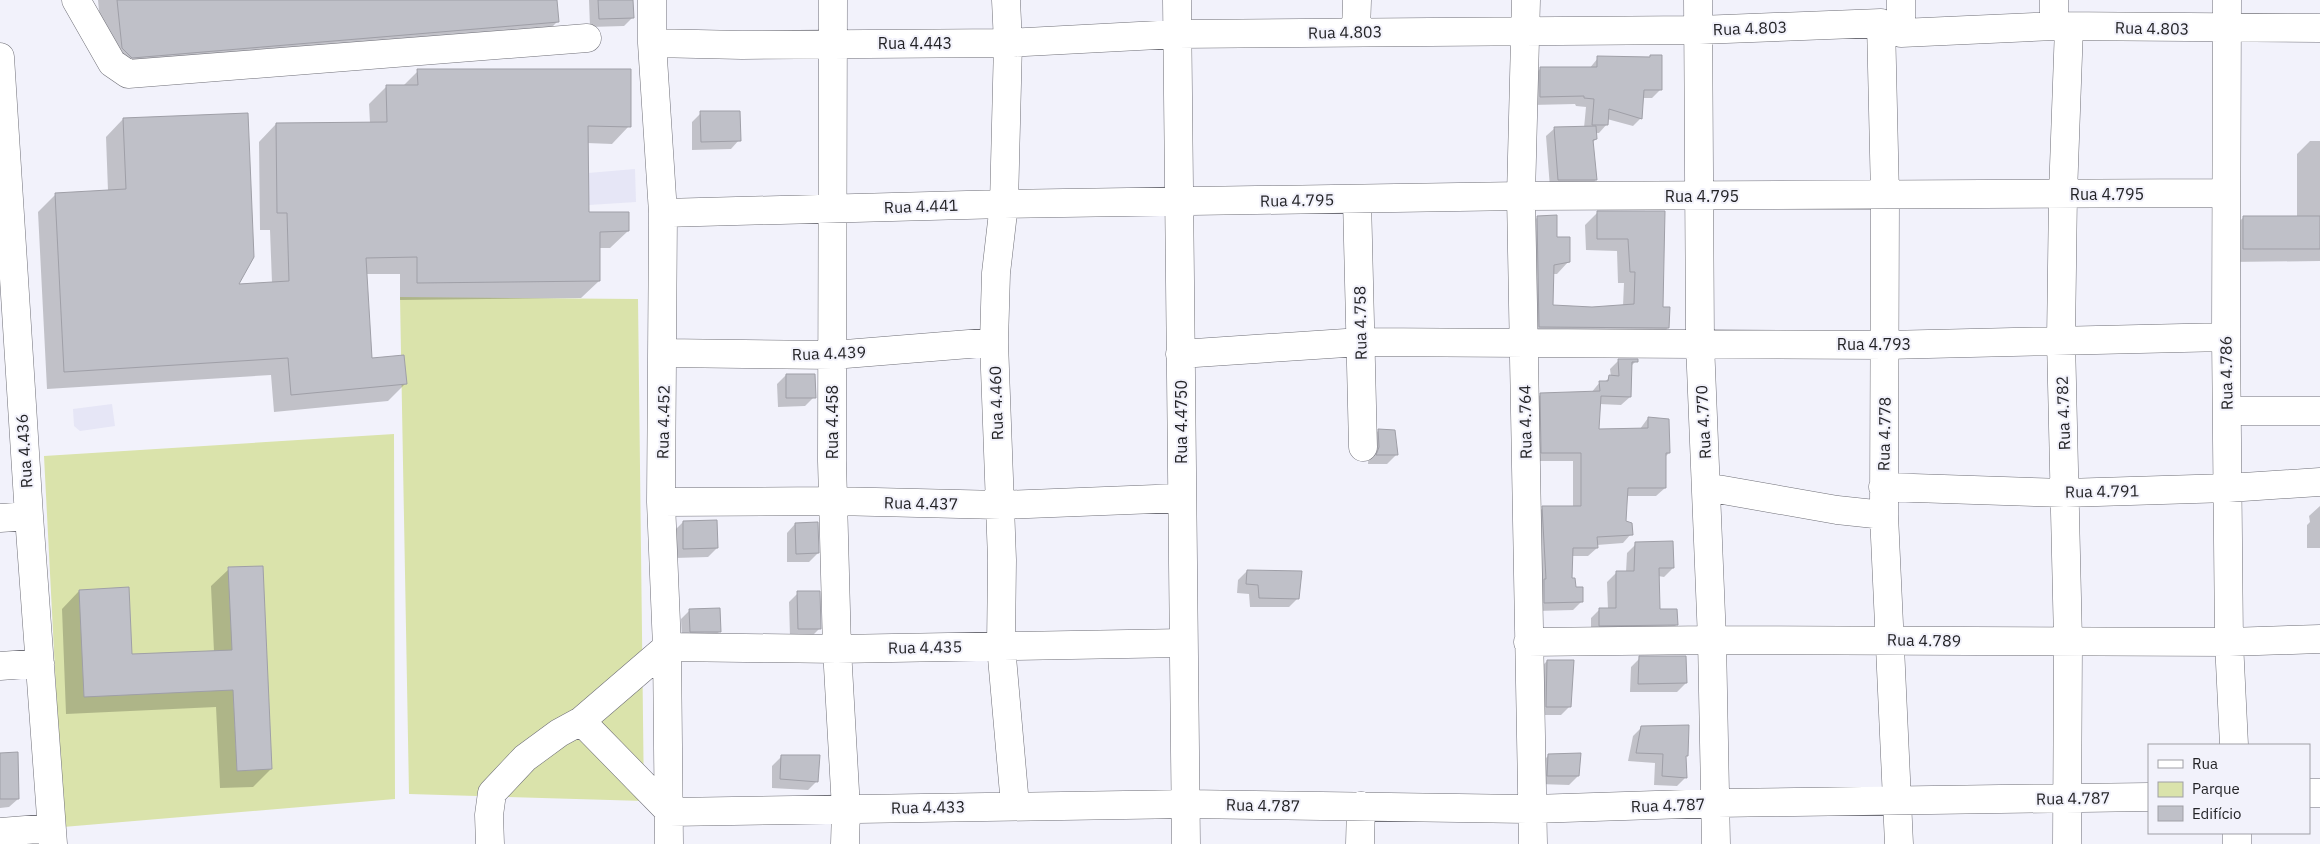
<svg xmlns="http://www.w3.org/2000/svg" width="2320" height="844" viewBox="0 0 2320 844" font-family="'IBM Plex Sans',sans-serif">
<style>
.built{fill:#e6e6f6}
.green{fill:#dae3ab}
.shadow{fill:#0003}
.building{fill:#bfc0c8;stroke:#9f9fa7}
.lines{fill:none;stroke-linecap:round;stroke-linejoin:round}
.minor-casing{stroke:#6f6f77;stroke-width:29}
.minor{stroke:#fff;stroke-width:28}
.labels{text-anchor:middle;stroke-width:4;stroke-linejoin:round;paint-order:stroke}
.street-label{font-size:16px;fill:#232326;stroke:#f2f2fb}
</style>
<rect width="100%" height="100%" fill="#f2f2fb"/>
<path class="built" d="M635,169L636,202L589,205L588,173Z
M112,404L115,426L80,431L74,426L73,409Z"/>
<path class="green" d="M400,297L638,299L644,801L409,794Z
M394,434L395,799L63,827L44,456Z"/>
<path class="shadow" d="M98,0H556L558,21L540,39L104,66Z
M589,0H632L633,17L624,26L590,27Z
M1651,56L1661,89L1652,98H1642L1641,118L1633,126L1607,119V124L1599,133H1595L1596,139L1592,143L1596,180L1588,188H1550L1546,136L1555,128H1584L1586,107L1576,106L1575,104L1532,105V77L1540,69H1589L1598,58L1648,59Z
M418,71L629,126L612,144L587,143L588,213L628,231L610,248H599V281L581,298L400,300V274H366L371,359L405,384L388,401L274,412L271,375L47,389L38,212L56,194L108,191L106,137L123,119L237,285L272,283L270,230H260L259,142L276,124L370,123L369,104L387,86H403Z
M701,113L739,140L731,149L692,150V122Z
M2310,141H2320V261L2230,262V230L2244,217H2297V154Z
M1663,212L1661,308L1668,328L1656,340L1528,339L1525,229L1538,217L1556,238L1569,261L1557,274H1552V307L1592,308L1623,306L1624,283H1618L1617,251L1586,250L1585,225L1597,213Z
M1619,360L1636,361L1630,367V397L1621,405L1599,404L1598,430L1640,429L1648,418L1669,453L1665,457V488L1656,496H1626L1624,522L1631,534L1623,543L1597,545V548L1588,556H1571V580L1582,601L1573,610L1536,611L1534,516L1543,508L1573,507V461H1533L1532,403L1541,394L1591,393L1600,382H1604L1611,377L1610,369Z
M786,375L814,397L805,406L778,407L777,384Z
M1379,430L1396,455L1387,464H1368L1370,439Z
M2320,506V548H2307V525L2310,522L2309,516Z
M683,522L717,548L708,557L675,558L674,531Z
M795,524L818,553L809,562H787V533Z
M1636,544L1673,568L1664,577L1658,576L1659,610L1677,624L1668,633L1591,634V618L1600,609H1608L1607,582L1616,573L1626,572L1627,553Z
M229,569L271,769L253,787L220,788L216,707L66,714L62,609L79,591L131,655L214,652L211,586Z
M1247,571L1298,598L1289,607H1250L1249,594L1237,593L1238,580Z
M798,593L820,628L811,637H790L789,602Z
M690,610L719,632L710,640H682L681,619Z
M1640,658L1686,683L1677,692H1630L1631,667Z
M1547,661L1570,706L1561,715H1538V670Z
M1642,727L1685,757L1686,777L1677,786L1654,785L1655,763L1628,761L1633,736Z
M0,754L18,799L9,807L0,808Z
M1548,756L1578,776L1569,785L1539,784V765Z
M781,757L817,781L808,790L772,788V766Z"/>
<path class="building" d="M117,0H557L559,22L132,58L122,48Z
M598,0H633L634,18L599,19Z
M1650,55H1662V90H1644L1642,119L1609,109L1608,125H1592L1594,99L1584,98V96L1540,97V67H1597V56L1650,57Z
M417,69H631V127L588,126L589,212H629V231L600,232V281L417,283V257L366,258L372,358L404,355L407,384L291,395L288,358L64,372L55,193L126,189L123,118L248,113L254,257L239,284L289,281L287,213H277L276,123L387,122L386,85H418Z
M700,111H740L741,141L701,142Z
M1596,126L1597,139L1593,140L1597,180H1558L1554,127Z
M1597,211H1665L1663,307H1670L1669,328L1539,327L1537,216L1557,215V237H1570V262L1554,265L1553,305L1592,307L1634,304L1635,272H1630L1628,239H1597Z
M2243,216H2320V249H2243Z
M1618,359H1638V362H1632L1631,397L1601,396L1599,429L1648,428V417L1669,419L1670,453H1666V488H1628L1626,521L1632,523L1633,535L1597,537L1598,548H1573L1572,578H1575L1576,587H1583V602L1544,603V579H1546L1542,506H1581V453H1541L1540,393L1600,391L1599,381H1608L1609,375L1619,376Z
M786,374H815L816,398H786Z
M1378,429L1395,430L1398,455H1376L1379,447Z
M717,520L718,548L683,549V521Z
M818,522L819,553L796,554L795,523Z
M1673,541L1674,568H1659L1660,609H1677L1678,625L1599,626V608H1616V571H1634L1635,542Z
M263,566L272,769L237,771L233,690L84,697L79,590L129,587L132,654L232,650L228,567Z
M1247,570L1302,571L1299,599L1259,598L1258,585L1246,584Z
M797,591H820L821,629H798Z
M720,608L721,632H690L689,609Z
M1639,656H1686L1687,683L1638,684Z
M1547,660H1574L1571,707H1546Z
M1689,725L1688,756H1686L1687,778L1662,776L1663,754L1636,753L1641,726Z
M18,752L19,799H0V753Z
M1581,753L1579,776H1547L1548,754Z
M781,755H820L818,782L780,779Z"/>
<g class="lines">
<defs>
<path id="minor" d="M76,0L112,63L128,74L587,38
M652,0V43L663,213L661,502L667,647L669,844
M833,0L832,461L837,649L846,809L845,844
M1006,0L1008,43L1004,204L996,273L994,342L1002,560L1001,646L1015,805
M1177,0L1186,844
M1526,0L1521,196L1533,844
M1698,0L1700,343L1712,640L1716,844
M2227,0L2226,337L2229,642L2234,745
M1881,23L1885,196L1884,515L1899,844
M2054,26V0
M1356,32L1357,0
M1901,33V0
M652,43L742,45L1008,43L1177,34L1699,30L1881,23L1901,33L2054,26L2320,28
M0,57L29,516L53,844
M1357,199L1363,447
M663,213L1004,204L1521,196L2225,193
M664,353L833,355L994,342
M1180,354L1361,342L1886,345L2226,337
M2227,411H2320
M1706,487L1837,510L1884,515
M1883,487L2065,493L2228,488L2320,482
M661,502L834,501L1001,505L1181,498
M0,518L29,516
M1528,642L1712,640L2229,642L2320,639
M0,666L40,663
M581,721L667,647L837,649L1183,643
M2309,793H2320
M0,832L51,828
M2237,833V844
M490,844L489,815L492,793L525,758L559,733L581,721L670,812L1187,804L1533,809L1717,803L2149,797
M1360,844L1361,806
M2067,844L2068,641L2061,340L2063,194L2069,27"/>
</defs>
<use href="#minor" class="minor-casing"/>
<use href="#minor" class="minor"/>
</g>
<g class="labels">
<g class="street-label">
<text transform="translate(1750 28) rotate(-2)" y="6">Rua 4.803</text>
<text transform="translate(2152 28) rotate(1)" y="6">Rua 4.803</text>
<text transform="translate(1345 32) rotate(-1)" y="6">Rua 4.803</text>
<text x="915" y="49">Rua 4.443</text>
<text x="2107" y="200">Rua 4.795</text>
<text x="1702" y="202">Rua 4.795</text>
<text transform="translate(1297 200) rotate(-1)" y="6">Rua 4.795</text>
<text transform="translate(921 206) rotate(-2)" y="6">Rua 4.441</text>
<text transform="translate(1360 323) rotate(-91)" y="6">Rua 4.758</text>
<text x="1874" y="350">Rua 4.793</text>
<text transform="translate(829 353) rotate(-2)" y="6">Rua 4.439</text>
<text transform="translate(2226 373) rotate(-91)" y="6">Rua 4.786</text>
<text transform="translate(996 403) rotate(-92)" y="6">Rua 4.460</text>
<text transform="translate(2063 413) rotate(-92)" y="6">Rua 4.782</text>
<text transform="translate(663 422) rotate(-89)" y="6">Rua 4.452</text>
<text transform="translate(832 422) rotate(-90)" y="6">Rua 4.458</text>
<text transform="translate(1181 422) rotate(-90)" y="6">Rua 4.4750</text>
<text transform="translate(1525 422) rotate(-91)" y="6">Rua 4.764</text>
<text transform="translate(1703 422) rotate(-93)" y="6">Rua 4.770</text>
<text transform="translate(1884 434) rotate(-89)" y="6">Rua 4.778</text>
<text transform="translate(24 451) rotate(-94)" y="6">Rua 4.436</text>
<text transform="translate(2102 491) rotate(-1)" y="6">Rua 4.791</text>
<text transform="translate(921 503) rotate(1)" y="6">Rua 4.437</text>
<text transform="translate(1924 640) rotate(1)" y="6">Rua 4.789</text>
<text transform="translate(925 647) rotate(-1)" y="6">Rua 4.435</text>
<text transform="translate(2073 798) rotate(-1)" y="6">Rua 4.787</text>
<text transform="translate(1263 805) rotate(1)" y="6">Rua 4.787</text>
<text transform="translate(1668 805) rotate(-2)" y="6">Rua 4.787</text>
<text transform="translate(928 807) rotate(-1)" y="6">Rua 4.433</text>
</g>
</g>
<rect x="2148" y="744" width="162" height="90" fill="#f2f2fb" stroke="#9f9fa6"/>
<rect x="2158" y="760" width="25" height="8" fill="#ffffff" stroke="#9f9fa6"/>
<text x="2192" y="769" font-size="15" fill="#232326">Rua</text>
<rect x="2158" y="782" width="25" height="15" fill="#dae3ab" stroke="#9f9fa6"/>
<text x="2192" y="794" font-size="15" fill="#232326">Parque</text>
<rect x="2158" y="806" width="25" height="15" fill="#bfc0c8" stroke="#9f9fa6"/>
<text x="2192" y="819" font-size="15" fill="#232326">Edifício</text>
</svg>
